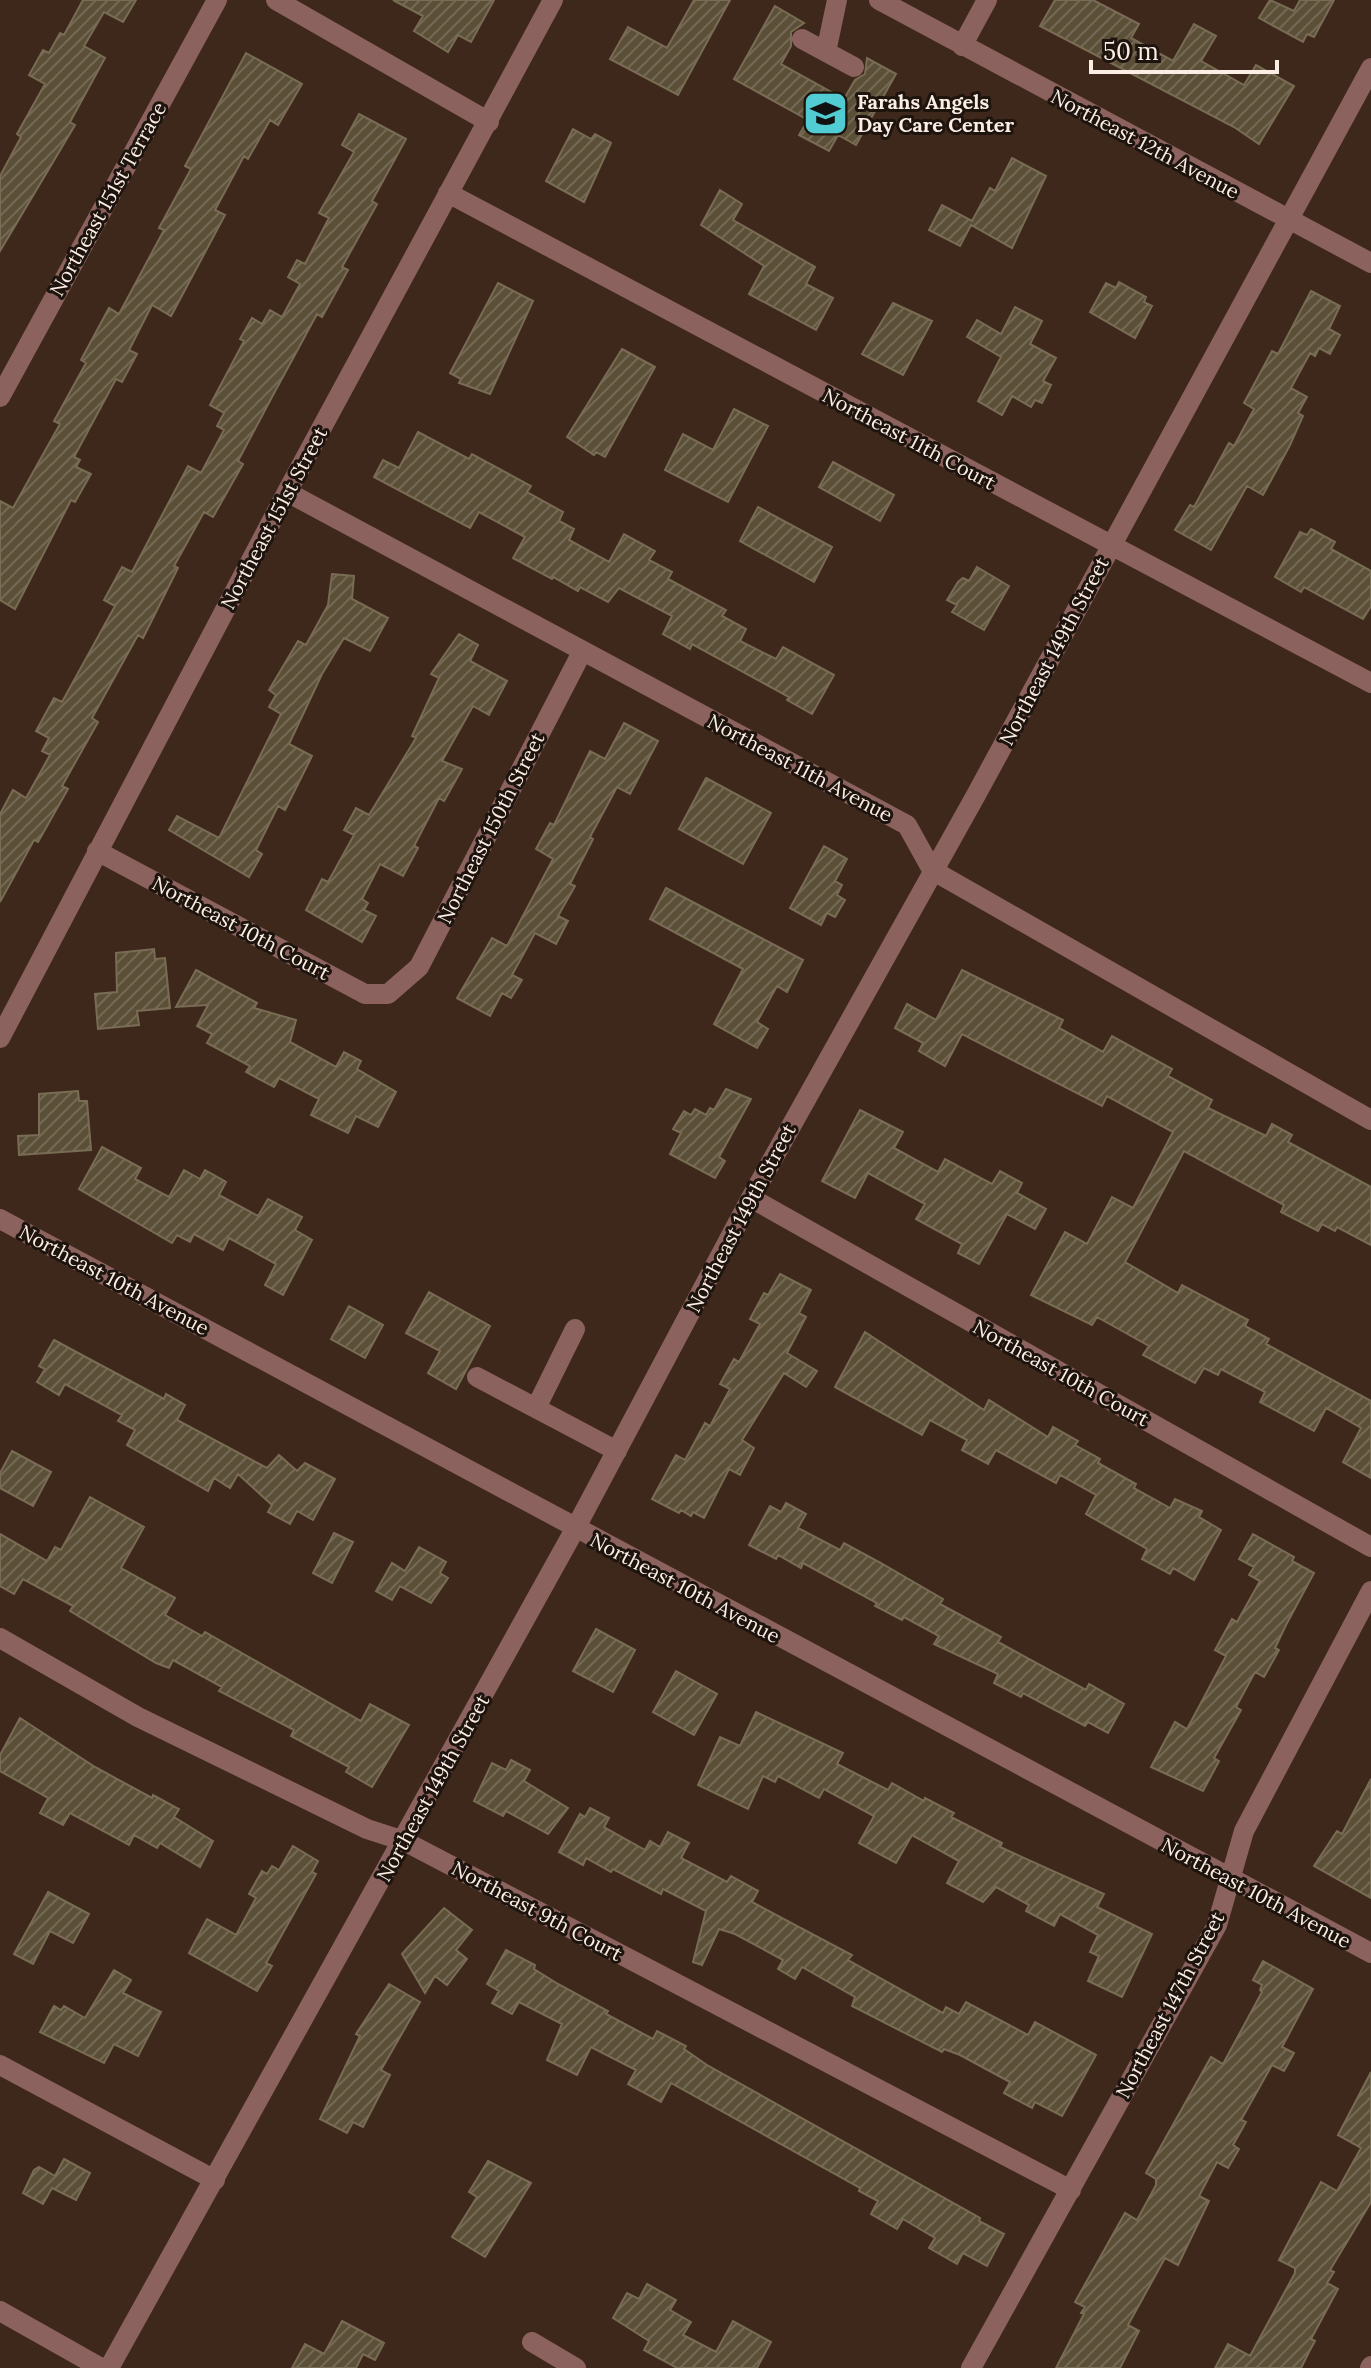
<svg xmlns="http://www.w3.org/2000/svg" width="1371" height="2368" viewBox="0 0 1371 2368" font-family="Lora,serif">
<style>
.building{fill:url(#building-hatch);stroke:#796c54;stroke-width:2}
.lines{fill:none;stroke-linecap:round;stroke-linejoin:round}
.minor{stroke:#8c625f;stroke-width:20}
.labels{text-anchor:middle;stroke-width:6;stroke-linejoin:round;paint-order:stroke}
.poi-label{font-size:20px;font-weight:bold;fill:#fcede5;stroke:#1d140e;text-anchor:start}
.street-label{font-size:20px;fill:#fcede5;stroke:#1d140e}
</style>
<defs>
<pattern id="building-hatch" width="6" height="6" patternUnits="userSpaceOnUse" patternTransform="scale(2)"><rect width="6" height="6" fill="#5c4f38"/><path d="M-1 1l2-2M0 6l6-6M5 7l2-2" fill="none" stroke="#746955"/></pattern>
</defs>
<rect width="100%" height="100%" fill="#3e281b"/>
<path class="building" d="M83,0H136L123,22L104,12L84,46L105,58L70,122L75,125L0,251V176L21,137L17,134L45,84L29,75L43,50L49,53L60,33L64,35Z
M393,0H494L471,42L458,35L448,52L414,31L423,16Z
M694,0H730L678,95L610,59L628,27L667,48Z
M1055,0H1093L1139,24L1131,38L1173,61L1194,24L1216,36L1201,61L1244,85L1256,65L1294,86L1259,144L1234,127L1040,26Z
M1270,0L1294,11L1300,0H1334L1314,37L1307,34L1303,42L1259,18Z
M775,6L804,23L791,32V46L781,64L844,99L855,80L865,74L867,58L896,74L856,145L838,135L829,151L799,135L808,120L734,79Z
M246,53L302,84L278,125L270,120L248,159L244,156L215,210L225,215L171,316L152,305L129,350L137,354L122,382L116,379L74,457L80,460L76,467L91,474L75,502L71,500L15,609L0,600V501L13,508L60,424L54,421L86,363L81,360L109,308L119,314L164,230L159,228L191,169L185,166Z
M359,114L406,139L372,201L377,204L342,267L348,270L322,317L317,314L272,397L238,461L243,464L213,517L204,512L174,566L178,568L143,638L138,635L92,718L98,722L62,786L68,789L38,842L34,840L0,902V814L13,790L26,798L50,755L42,751L49,738L36,731L54,698L62,702L115,606L104,600L122,567L132,572L188,466L201,473L224,430L217,426L224,413L210,405L244,341L240,339L252,318L262,324L270,310L282,317L300,284L288,277L297,260L305,264L329,218L319,213L354,152L342,145Z
M573,129L591,139L595,134L611,143L584,202L546,181Z
M1012,158L1046,176L1012,248L971,225L960,246L929,230L942,205L972,221L990,188L995,191Z
M720,190L742,204L733,220L815,267L806,284L833,298L816,330L749,294L764,266L701,225Z
M1119,282L1146,297L1144,302L1152,306L1135,338L1090,312L1106,283L1116,288Z
M498,283L533,301L490,394L459,383L461,379L450,373Z
M1311,291L1340,306L1329,329L1340,335L1330,354L1319,348L1315,356L1310,353L1291,388L1307,397L1298,413L1303,416L1290,445L1263,495L1247,486L1211,550L1175,530L1190,505L1194,507L1229,443L1234,446L1254,409L1244,403L1272,351L1278,354Z
M893,303L932,321L903,375L862,354Z
M1015,307L1042,321L1030,344L1056,358L1043,381L1051,385L1042,403L1035,400L1031,407L1012,396L1002,415L978,401L1001,357L967,337L977,320L1001,334Z
M622,349L655,367L605,457L596,452L594,455L567,437Z
M734,409L768,426L728,502L665,470L683,434L713,450Z
M418,432L469,459L472,454L531,486L527,492L563,512L559,521L574,529L569,540L609,562L624,534L655,551L649,560L672,572L668,579L726,610L722,616L746,629L740,641L776,659L783,647L834,675L812,714L787,700L789,697L692,644L690,649L663,634L672,616L619,588L608,602L580,587L578,591L553,577L552,579L513,558L525,537L479,512L470,528L374,477L383,460L399,468Z
M833,462L894,495L880,521L819,487Z
M758,507L832,547L814,582L740,541Z
M1311,529L1335,542L1331,549L1371,571V606L1363,619L1304,587L1301,592L1275,577L1300,532L1307,535Z
M977,567L1009,586L984,630L952,612L957,605L947,600L958,582L963,578L969,581Z
M332,574L354,576L352,599L388,618L370,651L344,638L322,674L289,744L312,756L285,810L278,806L256,850L262,854L249,877L169,830L177,816L219,838L281,714L269,707L276,695L269,690L298,641L306,645L328,605Z
M459,634L478,645L470,661L507,681L489,715L473,706L442,761L462,769L444,801L439,798L414,846L418,848L403,876L380,864L362,899L368,903L364,910L376,916L362,942L306,910L322,879L328,882L354,835L344,830L356,808L369,815L416,738L412,736L439,678L431,674Z
M624,723L658,741L630,794L617,787L590,837L593,839L570,884L575,886L558,916L568,921L556,944L535,933L512,975L522,980L511,998L502,993L490,1016L457,998L492,938L507,946L553,859L536,849L550,823L554,825L590,751L605,759Z
M706,778L771,813L743,864L679,829Z
M824,846L847,859L835,881L842,885L837,895L845,900L835,917L827,913L821,925L790,908Z
M666,888L803,960L787,992L777,986L757,1022L768,1029L757,1048L714,1024L743,969L650,919Z
M154,949L155,959L165,958L170,1008L137,1011L139,1025L98,1029L95,994L117,992L116,953Z
M196,970L257,1003L254,1008L296,1020L290,1042L336,1067L344,1052L361,1061L357,1069L396,1092L378,1127L356,1116L348,1133L311,1115L319,1099L279,1078L274,1087L246,1072L250,1066L207,1043L212,1034L197,1026L208,1005L176,1007Z
M962,970L1063,1020L1059,1028L1103,1052L1112,1036L1172,1069L1168,1076L1212,1100L1208,1108L1266,1136L1272,1124L1292,1135L1288,1142L1371,1187V1245L1337,1227L1335,1231L1322,1224L1318,1231L1281,1212L1284,1205L1184,1151L1125,1262L1178,1293L1182,1285L1248,1320L1245,1326L1269,1339L1266,1344L1371,1401V1478L1343,1462L1361,1428L1326,1408L1314,1431L1260,1402L1265,1392L1221,1369L1218,1375L1204,1368L1195,1383L1143,1355L1149,1346L1097,1317L1092,1325L1031,1295L1065,1232L1087,1244L1112,1197L1133,1208L1173,1132L1107,1096L1102,1106L962,1034L945,1066L919,1051L923,1043L895,1028L907,1004L936,1020Z
M726,1089L751,1099L719,1157L725,1161L715,1178L670,1154L681,1133L673,1129L684,1111L691,1115L695,1109L706,1115L710,1108L714,1110Z
M78,1091L79,1101H87L91,1150L19,1155L18,1136L39,1135V1094Z
M860,1110L903,1132L894,1148L938,1172L945,1159L992,1184L1000,1171L1022,1183L1017,1193L1046,1209L1035,1229L1007,1214L979,1264L958,1253L962,1244L916,1219L925,1204L868,1173L855,1198L822,1181Z
M102,1147L141,1168L135,1179L169,1197L184,1170L200,1179L205,1170L226,1182L219,1195L258,1216L268,1199L302,1217L295,1230L312,1240L283,1295L265,1285L276,1264L229,1238L223,1250L194,1234L190,1242L177,1235L172,1243L79,1189Z
M780,1274L811,1290L799,1313L806,1317L787,1353L817,1371L806,1387L784,1373L742,1440L754,1448L740,1475L729,1469L704,1518L693,1512L691,1516L681,1510L679,1513L652,1499L676,1455L685,1460L705,1423L710,1426L730,1389L720,1384L734,1359L739,1362L760,1324L750,1319L764,1293L768,1295Z
M429,1292L490,1326L456,1389L428,1373L440,1351L406,1333Z
M349,1306L383,1325L365,1358L331,1339Z
M865,1332L984,1410L989,1400L1048,1437L1053,1427L1078,1441L1075,1445L1100,1459L1098,1463L1136,1484L1134,1488L1170,1508L1175,1499L1202,1511L1199,1517L1221,1530L1194,1580L1173,1568L1170,1574L1142,1559L1147,1549L1086,1514L1096,1495L1060,1475L1056,1483L996,1450L988,1464L962,1450L967,1440L930,1420L922,1435L835,1387Z
M54,1340L164,1399L166,1394L185,1405L177,1420L267,1468L279,1455L297,1471L305,1463L335,1479L313,1520L297,1511L290,1524L268,1512L272,1505L238,1474L230,1488L214,1478L208,1491L127,1445L135,1430L118,1421L122,1415L65,1384L59,1395L37,1382L45,1369L39,1366Z
M12,1451L51,1472L33,1506L0,1488V1473Z
M90,1497L144,1527L121,1568L175,1598L165,1615L202,1636L205,1632L361,1721L370,1704L409,1725L372,1787L346,1772L349,1767L291,1736L294,1730L219,1691L222,1687L173,1660L169,1668L156,1663L70,1611L73,1606L23,1579L14,1594L0,1586V1534L47,1561L55,1547L61,1550Z
M786,1503L806,1514L798,1528L840,1550L844,1543L881,1563L943,1599L940,1604L1001,1637L998,1642L1086,1690L1089,1684L1124,1704L1108,1733L1088,1722L1085,1726L1023,1693L1021,1697L994,1683L998,1674L934,1644L939,1636L904,1617L902,1620L875,1606L877,1603L803,1563L801,1568L778,1555L776,1559L749,1545L770,1506L781,1512Z
M334,1533L353,1542L332,1583L313,1573Z
M1253,1534L1294,1557L1292,1561L1314,1573L1286,1625L1275,1648L1279,1650L1264,1677L1255,1672L1236,1707L1241,1710L1214,1758L1219,1761L1203,1791L1151,1767L1175,1722L1187,1729L1226,1656L1215,1650L1232,1619L1237,1622L1260,1581L1249,1575L1254,1567L1239,1559Z
M419,1547L446,1562L440,1573L448,1578L431,1603L400,1586L392,1600L376,1591L392,1563L405,1571Z
M596,1629L635,1650L613,1692L573,1671Z
M676,1671L717,1694L694,1735L653,1712Z
M756,1712L843,1753L837,1764L888,1790L892,1783L924,1801L925,1798L954,1813L951,1817L1002,1843L1000,1847L1104,1894L1097,1907L1152,1934L1122,1997L1088,1981L1099,1956L1090,1952L1098,1935L1060,1914L1054,1926L1026,1911L1029,1905L996,1887L983,1902L947,1883L959,1861L912,1835L896,1863L859,1843L874,1816L824,1789L819,1798L778,1776L775,1782L763,1776L748,1809L698,1785L720,1737L740,1746Z
M20,1718L95,1767L152,1798L153,1795L179,1809L174,1817L213,1841L200,1867L160,1843L157,1848L134,1835L129,1845L70,1813L63,1825L40,1813L48,1798L0,1771V1755Z
M511,1760L530,1770L524,1781L568,1808L548,1834L506,1811L503,1816L474,1801L492,1763L506,1770Z
M1371,1779V1898L1314,1866L1337,1831L1342,1834Z
M590,1808L609,1818L604,1827L645,1850L650,1841L660,1847L668,1832L689,1843L681,1858L727,1882L731,1876L758,1891L752,1902L852,1955L848,1960L943,2013L946,2007L959,2014L966,2002L1028,2035L1035,2022L1096,2055L1062,2116L1035,2102L1032,2108L1004,2093L1010,2082L960,2055L944,2049L942,2052L852,2006L855,1997L802,1967L795,1979L778,1969L783,1960L735,1934L719,1929L702,1965L693,1962L706,1911L663,1889L661,1894L613,1869L611,1872L586,1858L583,1865L559,1852L580,1814L585,1817Z
M293,1846L318,1861L312,1872L316,1874L266,1963L272,1966L257,1991L189,1953L207,1919L236,1935L256,1898L249,1894L262,1871L267,1874L272,1866L279,1870Z
M48,1892L89,1914L73,1943L50,1931L33,1964L14,1954Z
M444,1908L472,1930L456,1950L467,1959L447,1985L435,1976L425,1993L402,1954Z
M506,1950L535,1965L534,1969L558,1984L608,2011L606,2014L653,2039L657,2031L686,2046L684,2049L707,2065L980,2218L979,2221L1004,2234L987,2266L963,2253L957,2264L929,2248L935,2238L903,2219L897,2229L871,2214L878,2201L859,2191L860,2188L671,2083L661,2102L628,2084L636,2070L591,2047L577,2075L547,2060L562,2024L519,2002L512,2014L492,2003L499,1991L487,1984Z
M1263,1961L1313,1989L1282,2047L1294,2053L1284,2071L1272,2065L1241,2120L1246,2122L1233,2145L1239,2149L1228,2168L1217,2162L1199,2196L1209,2201L1178,2265L1165,2258L1128,2325L1139,2331L1120,2368H1056L1084,2314L1081,2313L1085,2307L1075,2302L1125,2213L1137,2220L1156,2185V2179L1146,2173L1156,2155L1211,2057L1223,2064L1262,1992L1260,1990L1262,1985L1253,1980Z
M114,1970L131,1980L123,1993L161,2012L138,2056L114,2044L104,2063L40,2032L54,2006L61,2010L64,2006L85,2018Z
M389,1984L420,2002L381,2070L390,2075L363,2127L353,2122L347,2133L320,2119L360,2036L356,2034Z
M1371,2072V2202L1330,2270L1334,2272L1327,2283L1338,2289L1311,2339L1315,2341L1310,2350L1301,2368H1215L1228,2344L1250,2356L1295,2273V2268L1279,2260L1288,2243L1321,2182L1337,2191L1361,2148L1338,2135Z
M64,2159L90,2173L76,2200L52,2188L43,2204L23,2193L34,2170L39,2167L55,2176Z
M488,2161L531,2183L485,2257L452,2237L477,2197L469,2192Z
M647,2284L676,2300L670,2310L691,2322L683,2335L716,2352L733,2321L771,2342L757,2368H677L644,2350L649,2341L613,2318L627,2293L639,2299Z
M342,2321L384,2343L375,2360L363,2354L356,2368H292L305,2344L324,2354Z"/>
<g class="lines">
<path class="minor" d="M276,0L489,122
M879,0L1371,263
M802,39L854,67
M962,46L987,0
M826,52L837,0
M448,193L1371,683
M0,397L217,0
M287,492L907,825L932,870L1371,1120
M97,851L365,994H388L419,967L582,652
M0,1038L287,492L553,0
M751,1198L1371,1547
M0,1219L1371,1953
M477,1377L617,1451
M536,1408L575,1329
M0,1638L138,1717L367,1829L404,1841L1071,2190
M0,2065L215,2180
M0,2311L101,2368
M532,2342L576,2368
M109,2368L575,1529L751,1198L976,795L1371,68
M971,2368L1217,1925L1244,1831L1371,1591
M1370,2368L1371,2366"/>
</g>
<defs>
<symbol id="school-square" viewBox="-11 -11 22 22"><rect x="-9" y="-9" width="18" height="18" rx="4" fill="#51ccd3" stroke="#1d140e"/><path d="M0-5L7-2L0 1L-7-2ZM-4 1L0 2.5L4 1V4Q0 6-4 4Z" fill="#111"/></symbol>
</defs>
<g fill-rule="evenodd">
<use href="#school-square" x="800" y="88" width="51" height="51"/>
</g>
<g class="labels">
<g class="poi-label">
<text x="857" y="109">Farahs Angels<tspan x="857" dy="23">Day Care Center</tspan></text>
</g>
<g class="street-label">
<text transform="translate(1145 144) rotate(28)" y="7">Northeast 12th Avenue</text>
<text transform="translate(108 199) rotate(-61)" y="7">Northeast 151st Terrace</text>
<text transform="translate(909 439) rotate(28)" y="7">Northeast 11th Court</text>
<text transform="translate(274 518) rotate(-62)" y="7">Northeast 151st Street</text>
<text transform="translate(1054 651) rotate(-62)" y="7">Northeast 149th Street</text>
<text transform="translate(800 768) rotate(28)" y="7">Northeast 11th Avenue</text>
<text transform="translate(491 828) rotate(-63)" y="7">Northeast 150th Street</text>
<text transform="translate(241 928) rotate(28)" y="7">Northeast 10th Court</text>
<text transform="translate(741 1218) rotate(-62)" y="7">Northeast 149th Street</text>
<text transform="translate(114 1280) rotate(28)" y="7">Northeast 10th Avenue</text>
<text transform="translate(1061 1373) rotate(29)" y="7">Northeast 10th Court</text>
<text transform="translate(685 1588) rotate(28)" y="7">Northeast 10th Avenue</text>
<text transform="translate(433 1788) rotate(-61)" y="7">Northeast 149th Street</text>
<text transform="translate(1256 1893) rotate(28)" y="7">Northeast 10th Avenue</text>
<text transform="translate(537 1911) rotate(28)" y="7">Northeast 9th Court</text>
<text transform="translate(1170 2005) rotate(-62)" y="7">Northeast 147th Street</text>
</g>
</g>
<path d="M1091 60v12h186v-12" fill="none" stroke="#fcede5" stroke-width="4"/>
<text x="1103" y="60" font-size="24" fill="#fcede5" stroke="#1d140e" stroke-width="6" paint-order="stroke">50 m</text>
</svg>
